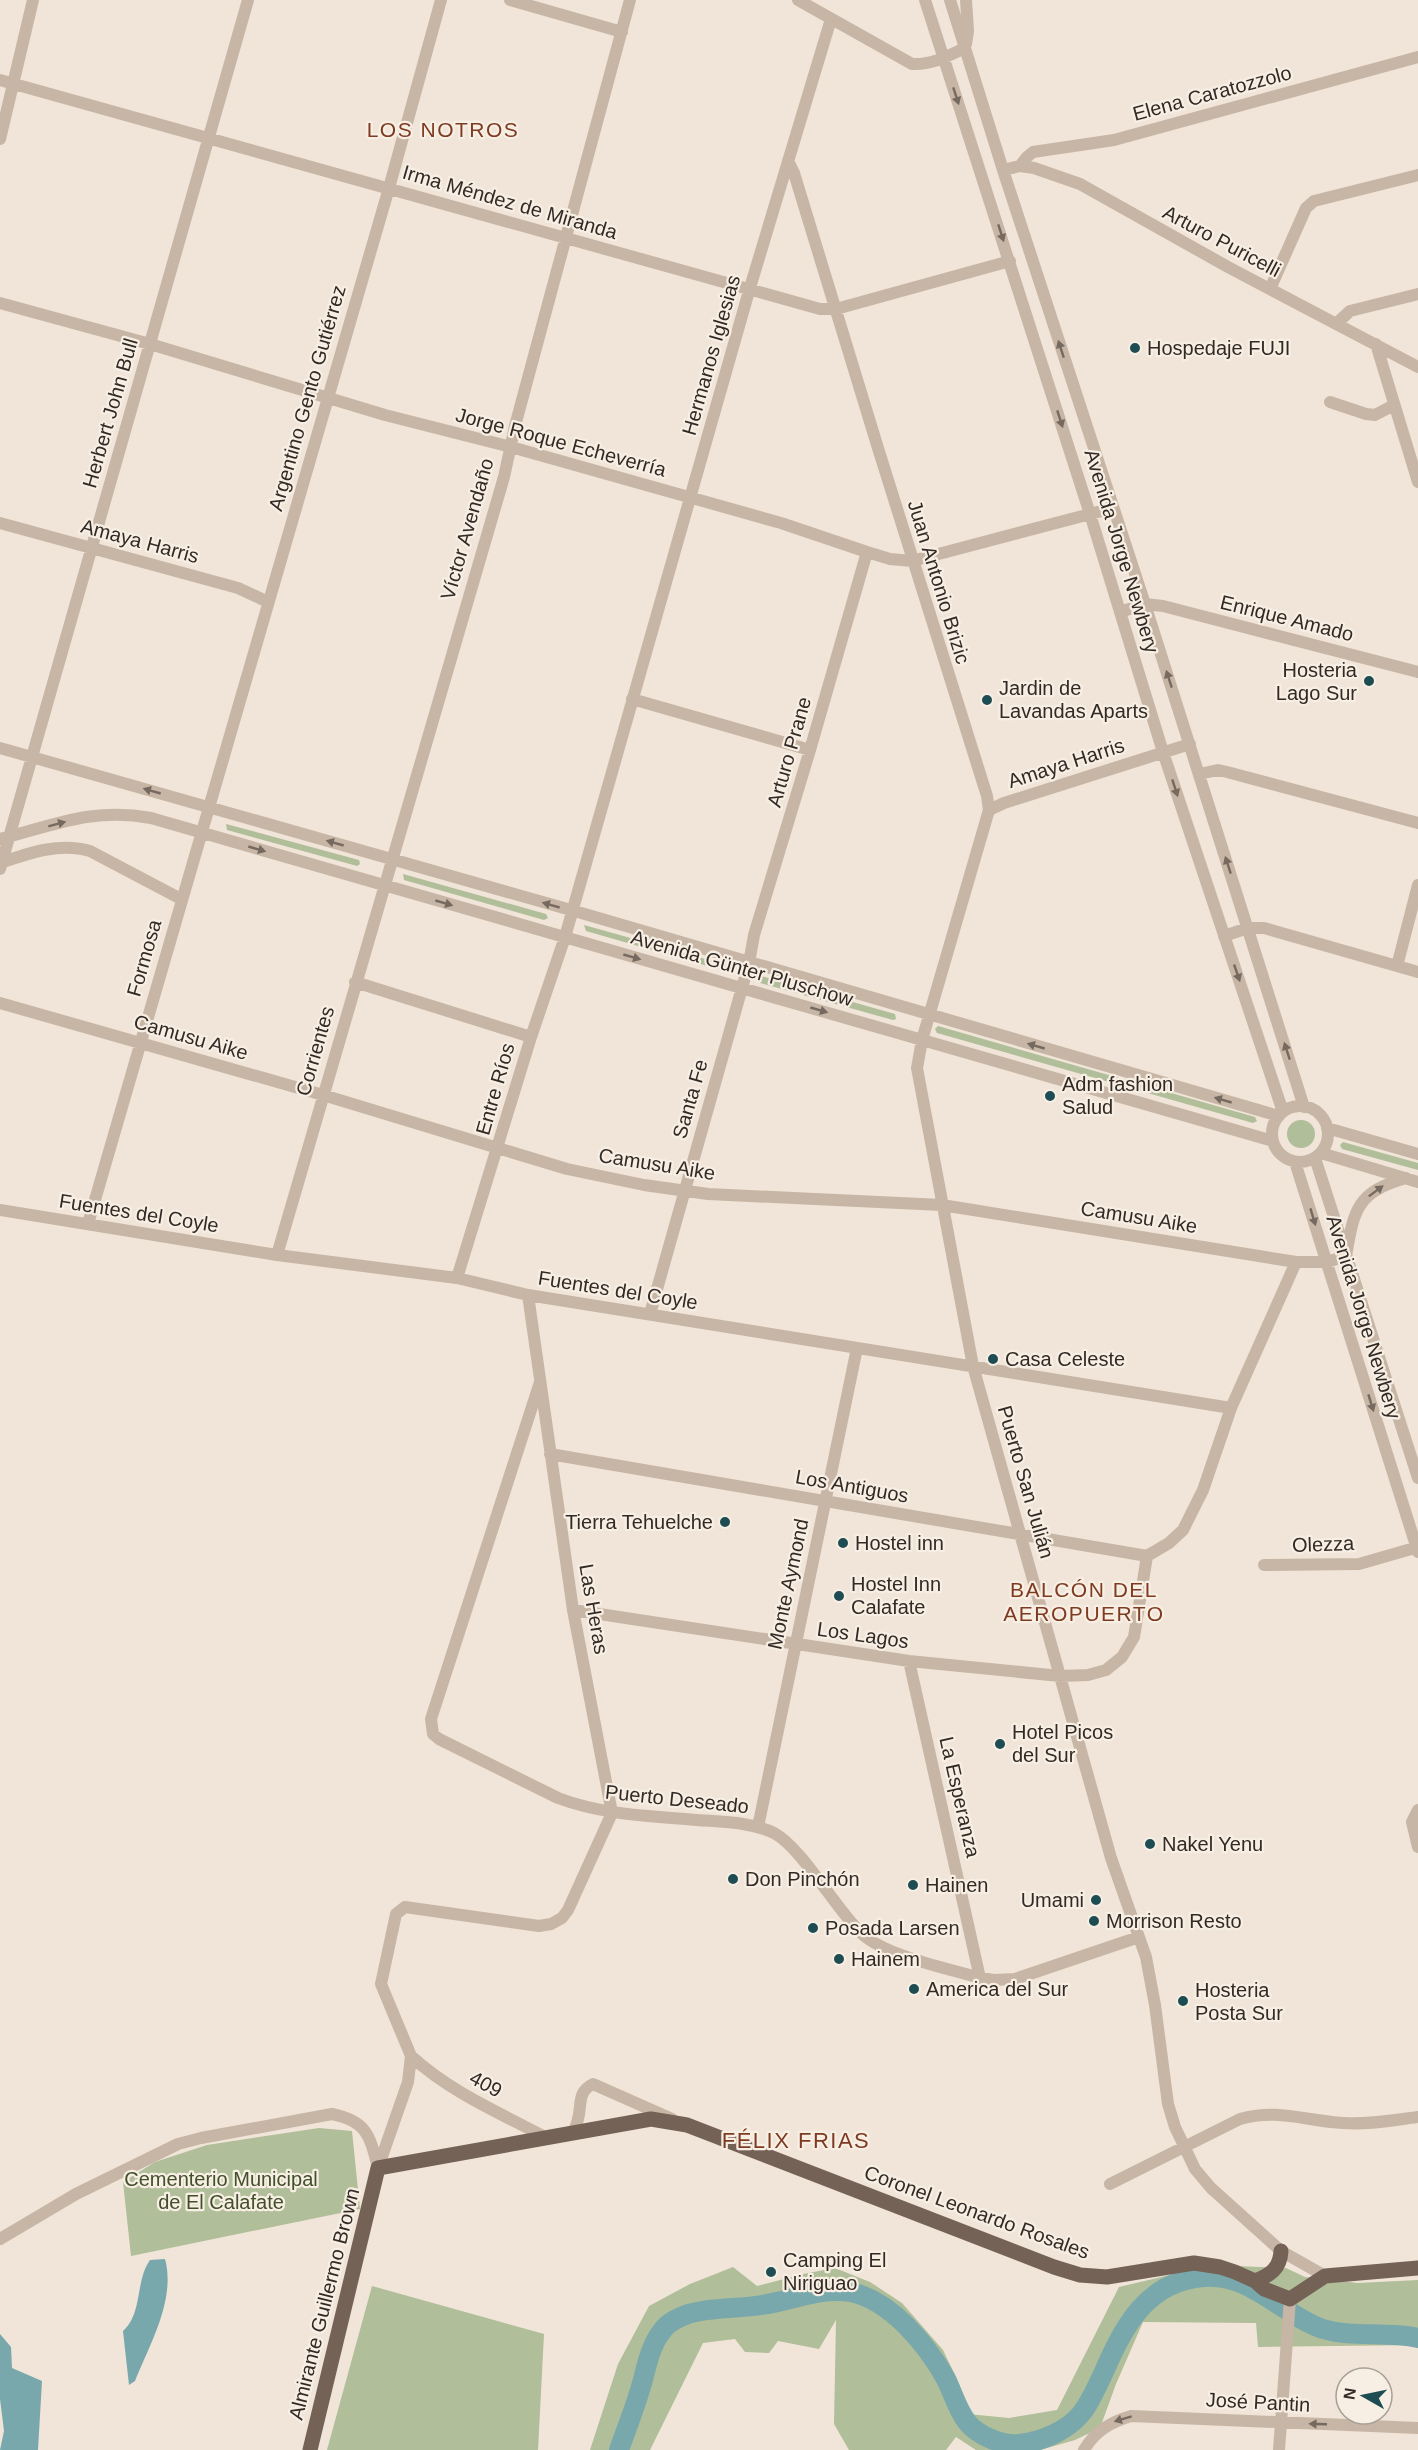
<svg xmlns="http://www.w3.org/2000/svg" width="1418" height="2450" viewBox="0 0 1418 2450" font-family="Arial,sans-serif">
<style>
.green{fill:#b0be99}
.water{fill:#78a8ac}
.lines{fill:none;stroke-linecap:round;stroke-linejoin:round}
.river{stroke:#78a8ac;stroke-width:20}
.minor{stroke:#c7b6a5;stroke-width:12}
.major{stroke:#756257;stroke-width:15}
.oneway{fill:#76695f}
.poi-dot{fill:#1d4d53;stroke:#f8efe4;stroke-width:2}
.labels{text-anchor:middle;stroke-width:4.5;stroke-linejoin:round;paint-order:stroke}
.street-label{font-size:20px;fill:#332a26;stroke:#f8efe4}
.poi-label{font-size:20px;fill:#332a26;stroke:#f8efe4;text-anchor:start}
.park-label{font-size:20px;fill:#41502a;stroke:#f8efe4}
.neighbourhood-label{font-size:21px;letter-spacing:1.5px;fill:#7f3b22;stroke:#f8efe4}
.quarter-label{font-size:22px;letter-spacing:1.5px;fill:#7f3b22;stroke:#f8efe4}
</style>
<rect width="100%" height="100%" fill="#f0e5d8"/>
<path class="green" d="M226,824L359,860L360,864L357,866L227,830Z
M403,874L546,914L548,918L544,920L404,880Z
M584,925L727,965L728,970L725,971L586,931Z
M761,976L895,1014L896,1019L893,1020L760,983L759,980Z
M938,1026L1255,1117L1257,1121L1253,1123L937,1033L935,1029Z
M1287 1134a14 14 0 1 1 28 0a14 14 0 1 1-28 0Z
M1343,1142L1418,1163V1170L1342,1149L1340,1145Z
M319,2128L352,2131L360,2209L131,2256L123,2182L155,2162L207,2145Z
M1212,2265L1286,2268L1305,2277L1358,2283L1418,2280V2345L1258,2347L1256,2323L1143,2322L1116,2384L1100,2428L1075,2440L1040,2450H976L956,2437L946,2450H849L834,2424L836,2320L819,2349L778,2341L769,2353L745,2352L735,2339L703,2343L650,2450H590L618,2364L649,2306L690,2284L733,2267L757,2286L803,2274L835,2268L870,2282L902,2303L943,2350L956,2377L968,2414L1009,2418L1057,2410L1119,2287Z
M372,2286L544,2334L538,2450H327Z"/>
<path class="water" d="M165,2259C176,2299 150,2344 135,2381L129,2385L123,2331C143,2313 135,2281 150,2260Z
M0,2334L11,2347L12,2368L42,2381L38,2450H0L4,2431L0,2399Z"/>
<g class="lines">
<path class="river" d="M619,2450C626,2430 634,2410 640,2390C646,2371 649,2347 662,2331C668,2322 678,2318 688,2314C712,2307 737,2309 762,2305C791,2301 821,2287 850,2292C891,2300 927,2345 946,2379C953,2393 957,2409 967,2422C977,2435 1002,2446 1019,2444C1040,2442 1065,2432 1080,2415C1090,2404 1096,2388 1103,2374C1123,2328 1146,2281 1204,2277C1251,2273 1282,2315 1323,2329C1353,2338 1387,2331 1418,2338"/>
<path class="minor" d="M510,0L622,32
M798,0L912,64C932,65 948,56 965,48
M925,0L1090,514L1163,752L1283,1112
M950,0L1003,170L1145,604L1304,1107
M966,0L968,31L966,44
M0,80L820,309H836L1010,261
M0,139L33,0
M788,161L794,173C857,381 921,589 987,796L989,810L922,1040L917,1068L973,1366L1111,1858L1146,1957L1155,2005L1168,2104L1175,2127L1195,2169L1211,2188L1281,2251L1325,2276
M1020,166L1027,157L1033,152L1114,140L1418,57
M1003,170L1020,166L1034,168L1080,184L1228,267L1418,367
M1270,289L1306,208L1314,201L1418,175
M0,303L150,344L385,415L511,447L781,523L867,552L890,559L912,561L1113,508
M1336,324L1350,311L1418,294
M1376,344L1418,482
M1330,402L1366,414L1375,415L1394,405
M0,523L238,588L268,602
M1120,612L1145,604L1163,606L1418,672
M632,699L810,750
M0,748L571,910L1279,1116
M1199,774L1218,770L1227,772L1418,823
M989,810L1004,803L1190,744
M0,839C54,825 94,807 151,818L1273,1141
M0,863C29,853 60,842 90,851L181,899
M0,869L248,0
M1224,936L1248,928H1264L1418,972
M1397,966L1418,885
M355,982L531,1037
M0,1003L323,1095L567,1169L644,1185L708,1194L942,1205L1296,1262H1327L1346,1256C1354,1209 1357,1192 1406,1178
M1272 1134a28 28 0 1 1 56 0a28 28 0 1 1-56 0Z
M1327,1128L1418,1154
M1321,1153L1418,1182
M1315,1158L1418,1478
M1295,1162L1418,1552
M0,1210L277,1255L457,1278L528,1295L1231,1408
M88,1224L389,188L441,0
M277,1255L504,477L515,426L630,0
M457,1278L531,1037L565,937L749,291L831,19
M650,1314L749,963L754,935L810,750L867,552
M540,1382L431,1719L433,1734L439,1739L558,1798C603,1815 650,1816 697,1820C723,1822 751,1822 774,1833C802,1848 835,1908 861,1933C885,1956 947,1968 980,1978L994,1980L1015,1979L1139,1937
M550,1454L1147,1556
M1264,1565L1359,1564L1418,1547
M573,1610L909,1661L1060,1676L1088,1675L1106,1670L1122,1657L1134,1637L1147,1556L1169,1543L1183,1530L1203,1490L1231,1408L1296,1262
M909,1661L980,1978
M1418,1810L1412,1822L1418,1847
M758,1827L857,1348
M411,2056C450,2092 500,2113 547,2138
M573,2133C575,2129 577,2124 578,2119C582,2104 577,2092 593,2084L672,2119
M378,2168L408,2082L411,2056L381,1984L396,1914L405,1907L539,1926L551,1924L562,1918L568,1910L612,1813L573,1610L528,1295
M1110,2184L1240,2119C1277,2108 1306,2121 1343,2123C1368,2125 1393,2120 1418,2117
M0,2239L76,2194L178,2144L201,2138L332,2114C367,2121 370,2136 378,2168
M1084,2450C1095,2431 1111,2422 1131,2416L1418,2428
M1279,2450L1290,2299"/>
<path class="major" d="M1255,2281C1270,2275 1280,2269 1281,2251
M310,2450L378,2168L651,2119L687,2125L1054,2267L1080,2275L1107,2277L1194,2263L1220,2267L1235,2272L1255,2281L1264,2289L1290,2299L1325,2276L1418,2268"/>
</g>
<defs><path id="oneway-solid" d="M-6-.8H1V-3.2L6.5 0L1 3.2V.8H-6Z" transform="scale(1.5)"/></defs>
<g class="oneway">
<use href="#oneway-solid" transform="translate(956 96) rotate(72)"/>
<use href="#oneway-solid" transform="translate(1001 233) rotate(72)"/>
<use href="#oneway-solid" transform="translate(1061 349) rotate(-108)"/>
<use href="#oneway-solid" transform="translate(1060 419) rotate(72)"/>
<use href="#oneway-solid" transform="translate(1169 679) rotate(-108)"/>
<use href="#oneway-solid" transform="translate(1175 788) rotate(72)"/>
<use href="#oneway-solid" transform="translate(152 791) rotate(-164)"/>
<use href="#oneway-solid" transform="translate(57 824) rotate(-15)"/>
<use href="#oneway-solid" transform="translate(335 843) rotate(-164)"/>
<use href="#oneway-solid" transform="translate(257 849) rotate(16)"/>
<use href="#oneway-solid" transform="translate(1228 865) rotate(-108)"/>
<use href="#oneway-solid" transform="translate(444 903) rotate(16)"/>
<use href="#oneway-solid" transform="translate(551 905) rotate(-164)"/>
<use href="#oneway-solid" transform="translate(632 957) rotate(16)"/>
<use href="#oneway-solid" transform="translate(1237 973) rotate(71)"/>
<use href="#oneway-solid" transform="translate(819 1010) rotate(16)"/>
<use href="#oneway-solid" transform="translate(1036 1046) rotate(-164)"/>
<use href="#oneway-solid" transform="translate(1287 1051) rotate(-108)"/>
<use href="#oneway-solid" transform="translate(1223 1100) rotate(-164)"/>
<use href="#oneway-solid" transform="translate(1376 1191) rotate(-37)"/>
<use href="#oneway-solid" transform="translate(1313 1217) rotate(73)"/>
<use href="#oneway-solid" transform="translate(1371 1403) rotate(73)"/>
<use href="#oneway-solid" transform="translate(1123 2419) rotate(163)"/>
<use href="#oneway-solid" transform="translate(1318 2424) rotate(-178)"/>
</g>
<g class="poi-dot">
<circle cx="1135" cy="348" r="6"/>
<circle cx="1369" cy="681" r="6"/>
<circle cx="987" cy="700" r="6"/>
<circle cx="1050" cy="1096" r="6"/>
<circle cx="993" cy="1359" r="6"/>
<circle cx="725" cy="1522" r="6"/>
<circle cx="843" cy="1543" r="6"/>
<circle cx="839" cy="1596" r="6"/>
<circle cx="1000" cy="1744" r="6"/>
<circle cx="1150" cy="1844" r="6"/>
<circle cx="733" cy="1879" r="6"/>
<circle cx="913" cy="1885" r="6"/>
<circle cx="1096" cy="1900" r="6"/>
<circle cx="1094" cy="1921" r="6"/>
<circle cx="813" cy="1928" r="6"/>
<circle cx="839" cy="1959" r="6"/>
<circle cx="914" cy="1989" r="6"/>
<circle cx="1183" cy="2001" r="6"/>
<circle cx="771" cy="2272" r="6"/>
</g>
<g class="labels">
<g class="street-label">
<text transform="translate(1212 93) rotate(-15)" y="7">Elena Caratozzolo</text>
<text transform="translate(510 202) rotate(16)" y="7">Irma Méndez de Miranda</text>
<text transform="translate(1222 241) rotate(28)" y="7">Arturo Puricelli</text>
<text transform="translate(711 355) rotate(-74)" y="7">Hermanos Iglesias</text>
<text transform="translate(307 398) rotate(-74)" y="7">Argentino Gento Gutiérrez</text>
<text transform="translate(110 413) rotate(-74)" y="7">Herbert John Bull</text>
<text transform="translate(561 442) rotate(15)" y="7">Jorge Roque Echeverría</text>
<text transform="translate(467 529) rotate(-74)" y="7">Víctor Avendaño</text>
<text transform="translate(140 541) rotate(15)" y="7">Amaya Harris</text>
<text transform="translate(1122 551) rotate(73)" y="7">Avenida Jorge Newbery</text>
<text transform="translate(939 582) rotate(73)" y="7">Juan Antonio Brizic</text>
<text transform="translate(1287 618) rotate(14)" y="7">Enrique Amado</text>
<text transform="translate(789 752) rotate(-74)" y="7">Arturo Prane</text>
<text transform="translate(1066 763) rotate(-18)" y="7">Amaya Harris</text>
<text transform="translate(144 958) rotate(-74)" y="7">Formosa</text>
<text transform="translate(742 968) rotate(16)" y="7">Avenida Günter Pluschow</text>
<text transform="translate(191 1037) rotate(16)" y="7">Camusu Aike</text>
<text transform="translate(315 1051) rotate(-74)" y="7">Corrientes</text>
<text transform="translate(495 1089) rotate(-74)" y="7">Entre Ríos</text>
<text transform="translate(690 1099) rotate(-74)" y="7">Santa Fe</text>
<text transform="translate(657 1164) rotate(9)" y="7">Camusu Aike</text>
<text transform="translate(139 1213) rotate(9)" y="7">Fuentes del Coyle</text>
<text transform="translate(1139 1217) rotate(9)" y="7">Camusu Aike</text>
<text transform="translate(618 1290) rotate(9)" y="7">Fuentes del Coyle</text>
<text transform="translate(1364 1317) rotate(73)" y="7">Avenida Jorge Newbery</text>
<text transform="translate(1026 1482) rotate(74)" y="7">Puerto San Julián</text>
<text transform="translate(852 1486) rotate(10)" y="7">Los Antiguos</text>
<text transform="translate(1323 1544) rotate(-2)" y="7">Olezza</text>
<text transform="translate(788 1584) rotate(-78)" y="7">Monte Aymond</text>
<text transform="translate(594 1609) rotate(80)" y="7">Las Heras</text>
<text transform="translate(863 1635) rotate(8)" y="7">Los Lagos</text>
<text transform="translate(960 1797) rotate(77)" y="7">La Esperanza</text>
<text transform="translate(677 1799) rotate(6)" y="7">Puerto Deseado</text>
<text transform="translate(486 2084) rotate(28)" y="7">409</text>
<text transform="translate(977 2212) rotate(20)" y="7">Coronel Leonardo Rosales</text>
<text transform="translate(324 2304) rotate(-76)" y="7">Almirante Guillermo Brown</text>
<text transform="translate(1258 2402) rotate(3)" y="7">José Pantin</text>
</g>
<g class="poi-label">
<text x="1147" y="355">Hospedaje FUJI</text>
<text x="1357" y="677" text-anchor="end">Hosteria<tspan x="1357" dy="23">Lago Sur</tspan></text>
<text x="999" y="695">Jardin de<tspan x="999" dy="23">Lavandas Aparts</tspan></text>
<text x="1062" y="1091">Adm fashion<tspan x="1062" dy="23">Salud</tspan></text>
<text x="1005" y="1366">Casa Celeste</text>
<text x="713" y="1529" text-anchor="end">Tierra Tehuelche</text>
<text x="855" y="1550">Hostel inn</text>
<text x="851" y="1591">Hostel Inn<tspan x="851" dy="23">Calafate</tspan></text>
<text x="1012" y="1739">Hotel Picos<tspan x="1012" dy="23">del Sur</tspan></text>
<text x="1162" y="1851">Nakel Yenu</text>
<text x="745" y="1886">Don Pinchón</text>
<text x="925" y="1892">Hainen</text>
<text x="1084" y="1907" text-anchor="end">Umami</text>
<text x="1106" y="1928">Morrison Resto</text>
<text x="825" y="1935">Posada Larsen</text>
<text x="851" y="1966">Hainem</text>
<text x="926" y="1996">America del Sur</text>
<text x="1195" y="1997">Hosteria<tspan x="1195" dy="23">Posta Sur</tspan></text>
<text x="783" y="2267">Camping El<tspan x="783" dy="23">Niriguao</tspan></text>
</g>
<g class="park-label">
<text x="221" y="2186">Cementerio Municipal<tspan x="221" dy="23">de El Calafate</tspan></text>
</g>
<g class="neighbourhood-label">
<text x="443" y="137">LOS NOTROS</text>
<text x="1084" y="1597">BALCÓN DEL<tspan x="1084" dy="24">AEROPUERTO</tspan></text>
</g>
<g class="quarter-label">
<text x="796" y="2148">FÉLIX FRIAS</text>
</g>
</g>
<g transform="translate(1364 2396) rotate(279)"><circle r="28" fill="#f8efe4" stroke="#a9a098" stroke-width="1.5"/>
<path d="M0-4.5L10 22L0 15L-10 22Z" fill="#1d4d53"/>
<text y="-9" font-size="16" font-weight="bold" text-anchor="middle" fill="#332a26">N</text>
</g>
</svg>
